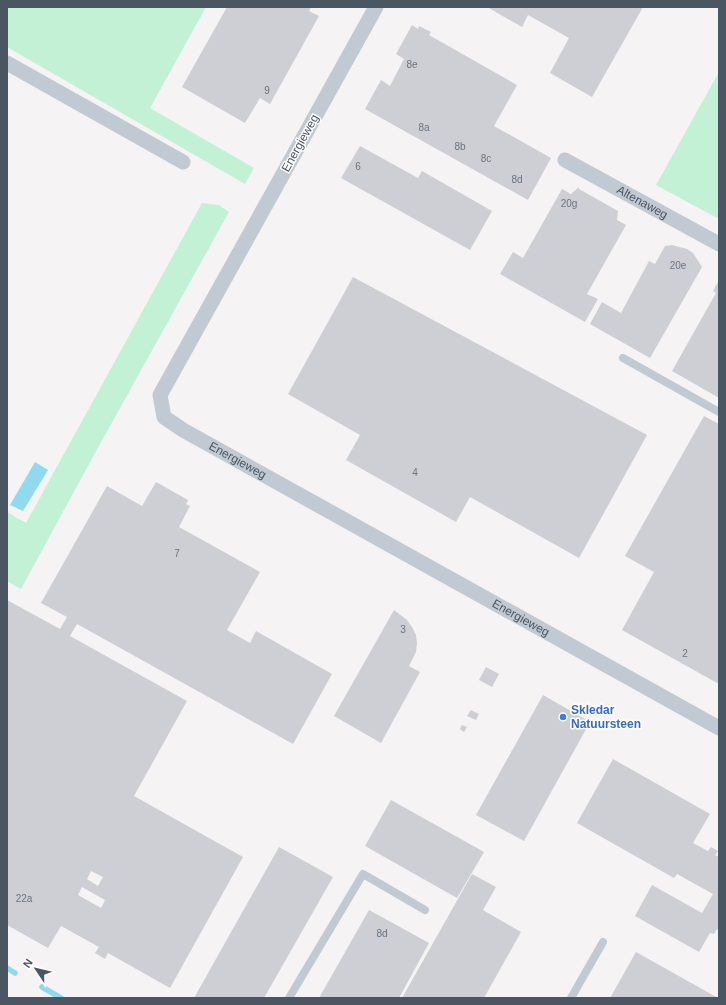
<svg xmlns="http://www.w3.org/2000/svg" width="726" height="1005" viewBox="0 0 726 1005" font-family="Helvetica,sans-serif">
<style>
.green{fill:#c3f1d5}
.water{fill:#90daee}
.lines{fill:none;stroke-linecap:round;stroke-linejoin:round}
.stream{stroke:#90daee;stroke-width:5.5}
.building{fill:#cdcfd5;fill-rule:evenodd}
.lane{stroke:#c1cad2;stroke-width:8}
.street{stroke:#c1cad2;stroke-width:15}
.shop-dot{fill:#3f7fe0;stroke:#fff;stroke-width:1.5}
.labels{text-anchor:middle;stroke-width:3;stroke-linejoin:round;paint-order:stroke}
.number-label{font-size:10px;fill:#6b747e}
.street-label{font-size:12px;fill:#4a5661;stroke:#fff}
.shop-label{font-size:12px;font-weight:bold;fill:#366cbe;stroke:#fff;text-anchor:start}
</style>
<rect width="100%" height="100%" fill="#f5f3f3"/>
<path class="green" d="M7,7H206L150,108L254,168L245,184L7,47Z
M719,72V219L656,185Z
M202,203L219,205L229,212L94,455L21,589L7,581V512L26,523Z"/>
<path class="water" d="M35,462L48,470L23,511L10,505Z"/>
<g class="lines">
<path class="stream" d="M7,968L15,973
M42,987L61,998"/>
</g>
<path class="building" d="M227,7H311L309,11L319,16L270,104L260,98L245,123L182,87Z
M487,7H643L592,97L550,73L569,38L528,15L522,27Z
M412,25L418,29L419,26L431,32L429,35L517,85L494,126L551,158L528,200L365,109L381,80L390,86L404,59L396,54Z
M360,146L418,178L422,171L492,211L470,250L341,178Z
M579,187V189L618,211L617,220L626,225L587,294L598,299L585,322L500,274L513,252L523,258L562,189L571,194Z
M672,245L687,249L693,253L702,267L650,358L590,324L602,302L621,313L649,261L655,264L665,246Z
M353,277L647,435L579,558L470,497L456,522L346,460L360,435L288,394Z
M719,280V398L672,371L716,293L713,291Z
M704,416L719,424V684L622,630L654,572L625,556Z
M156,482L188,500L186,504L190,506L179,527L260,572L227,630L250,643L256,631L332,674L293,744L77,624L70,636L187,701L134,796L243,857L170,988L108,953L105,959L95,953L99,947L61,926L48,948L7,925V600L60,629L67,617L41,603L107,486L142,506ZM91,871L103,877L98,886L87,879ZM82,887L105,900L101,908L78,895Z
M394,610L407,620L412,627L416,635L417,643L416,652L409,666L420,672L381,743L334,716Z
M486,667L499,674L492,687L479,680Z
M543,695L590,722L524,841L476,815Z
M471,710L479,714L476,720L467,716Z
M462,725L467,727L464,732L460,729Z
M613,759L710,814L693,843L708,851L711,847L718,851L715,855L719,857V931L717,929L714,934L710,933L699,952L635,916L652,885L702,913L713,894L677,874L674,878L577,823Z
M391,800L484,852L457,898L365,846Z
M279,847L333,877L264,998H194Z
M472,874L496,887L483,910L521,932L484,998H402Z
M369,910L429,943L399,998H319Z
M636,952L718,998H610Z"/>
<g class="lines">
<path class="lane" d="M623,358L719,412
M289,998L363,874L425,910
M571,998L603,942"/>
<g class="street">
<path id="s1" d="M376,7L160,395L164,417L183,430L719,728"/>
<path d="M7,63L183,162"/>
<path id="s2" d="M565,160L719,244"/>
</g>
</g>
<circle class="shop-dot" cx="563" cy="717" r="4"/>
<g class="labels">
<g class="number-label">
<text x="412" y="68">8e</text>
<text x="267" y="94">9</text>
<text x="424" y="131">8a</text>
<text x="460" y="150">8b</text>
<text x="486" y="162">8c</text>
<text x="358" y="170">6</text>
<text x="517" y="183">8d</text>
<text x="569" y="207">20g</text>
<text x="678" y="269">20e</text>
<text x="415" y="476">4</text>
<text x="177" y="557">7</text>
<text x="403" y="633">3</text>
<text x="685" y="657">2</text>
<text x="24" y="902">22a</text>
<text x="382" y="937">8d</text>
</g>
<g class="street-label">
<text transform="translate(300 143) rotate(-61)" y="4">Energieweg</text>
<text dy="4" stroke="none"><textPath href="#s2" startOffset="88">Altenaweg</textPath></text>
<text dy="4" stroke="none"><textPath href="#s1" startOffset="552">Energieweg</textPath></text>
<text dy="4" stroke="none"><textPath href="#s1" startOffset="876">Energieweg</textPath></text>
</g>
<g class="shop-label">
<text x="571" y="714">Skledar<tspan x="571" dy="14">Natuursteen</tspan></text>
</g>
</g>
<rect width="726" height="1005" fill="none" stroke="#4a5661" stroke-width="16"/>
<g transform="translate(36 969) rotate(305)" stroke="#ffffff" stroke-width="3" paint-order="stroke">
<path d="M0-3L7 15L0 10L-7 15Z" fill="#4a5661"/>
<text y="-6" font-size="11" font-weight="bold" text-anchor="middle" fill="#4a5661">N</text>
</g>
</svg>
